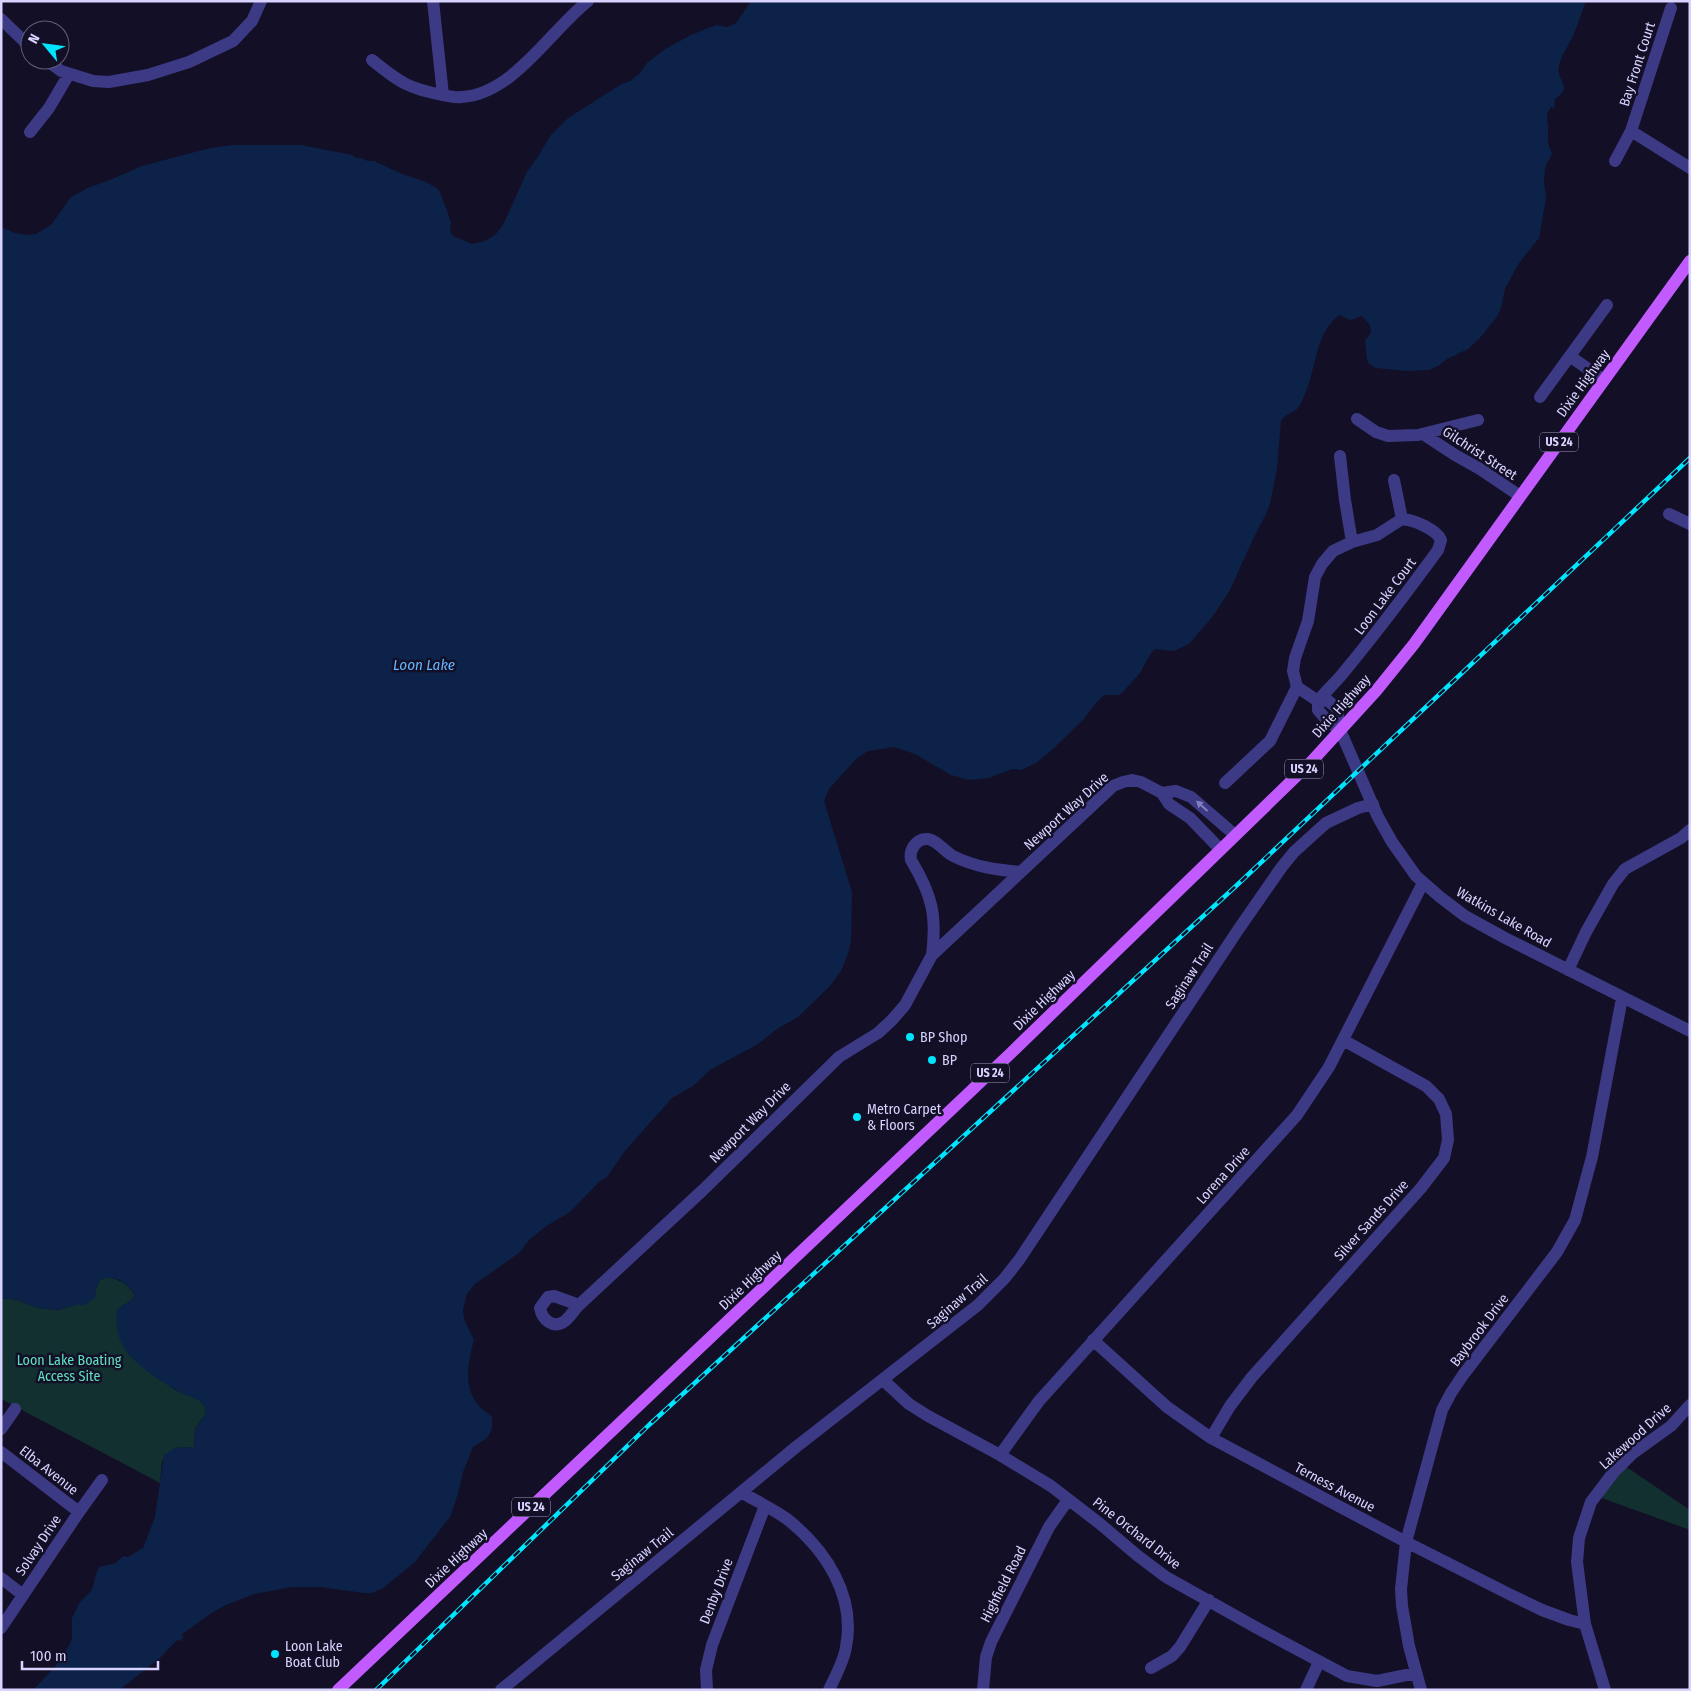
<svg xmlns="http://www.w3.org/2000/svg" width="1691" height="1691" viewBox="0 0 1691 1691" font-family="'Fira Sans Condensed',sans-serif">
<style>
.green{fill:#12302f}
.water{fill:#0c2248}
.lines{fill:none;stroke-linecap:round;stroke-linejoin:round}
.minor{stroke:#3d3a85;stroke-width:12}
.major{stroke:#c25bff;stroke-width:12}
.rail-casing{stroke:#00e5ff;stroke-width:4.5}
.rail{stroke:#130f26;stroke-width:2.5;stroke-dasharray:8;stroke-linecap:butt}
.oneway{fill:#837fbc}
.poi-dot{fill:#00e5ff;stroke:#130f26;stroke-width:2}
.labels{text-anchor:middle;stroke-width:5;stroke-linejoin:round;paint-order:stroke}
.shield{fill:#130f26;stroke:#9e99be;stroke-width:1}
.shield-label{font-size:12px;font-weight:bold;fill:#d9d4ff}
.street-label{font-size:14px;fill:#d9d4ff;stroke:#130f26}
.poi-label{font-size:14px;fill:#d9d4ff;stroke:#130f26;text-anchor:start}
.park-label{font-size:14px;fill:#5fe0c0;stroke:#130f26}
.water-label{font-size:15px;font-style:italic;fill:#62b6ff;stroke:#130f26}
</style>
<rect width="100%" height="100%" fill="#130f26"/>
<path class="green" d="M107,1277C121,1280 128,1284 135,1296C130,1303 123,1304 117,1310L118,1332L173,1389L199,1399L205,1407L206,1413L195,1429L194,1447L175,1448L162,1461L160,1483L1,1399V1298L17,1300L38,1308L57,1310L75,1305H84L95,1290L100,1280Z
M1625,1466L1690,1510V1530L1599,1497Z"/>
<path class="water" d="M751,1H1586C1581,13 1578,26 1572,38C1568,46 1561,56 1559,66C1555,80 1575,87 1555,99L1554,108L1551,107L1547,114V120L1548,125V143L1552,154L1547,163L1545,169L1544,182L1546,198L1539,238L1519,263L1505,289L1501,308L1496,318L1479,339L1468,349L1447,359L1438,366L1429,370L1408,371L1376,368L1369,364L1367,359L1365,341L1371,332L1370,325L1362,316L1350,320L1339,315C1314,335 1317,369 1304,396C1302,401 1300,407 1296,410C1290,414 1284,415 1281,421L1277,469L1270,504L1266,514L1253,539L1230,590L1213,616L1189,644L1174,651L1155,649L1151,653L1140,673L1122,693L1119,695H1104L1096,703L1083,720L1053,749L1036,763L1021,770L1013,769L988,778L969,780L951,775L915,754L894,747L868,751L856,759L829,789L824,801L852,892L851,941L848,954L841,971L830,986L798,1017L777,1029L758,1044L710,1070L693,1086L672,1098L624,1152L607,1177L600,1181L570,1212L545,1227L530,1239L519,1253L475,1284L467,1294L463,1310L464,1319L474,1340C468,1362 463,1384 477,1404C481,1409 487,1412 492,1417V1429L487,1438L473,1447L463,1472L458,1494L450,1517L414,1563L383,1588L372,1593H364L320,1587H292L254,1594L226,1605L213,1612L181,1635L184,1636L181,1641L177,1640L159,1659L119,1690H33L55,1667L70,1644L72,1638V1618L80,1602L92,1590L96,1574L99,1567L116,1563L123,1556L128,1557L143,1548L155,1517L164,1455L175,1448L194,1447C195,1441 194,1433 196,1428C199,1422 208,1416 205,1408C203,1399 191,1398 184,1394C164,1384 128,1362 120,1340C117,1331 116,1319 117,1310C123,1304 130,1303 135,1296C128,1283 115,1274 100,1280L95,1290L96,1296L94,1299L84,1305H75L57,1310L38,1308L17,1300L1,1298V227L15,233L27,235L36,234L51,225L71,197L90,187L110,180L142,166L210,148L233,145H301L352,155L356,158H361L368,161H374L402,174L426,182L435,187L439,190L446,208L451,223L450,231L453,236L472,244L485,241L495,235L503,225L527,172L537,158L551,135L568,118L620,85L630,81L640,73L647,63L665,49L691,35L716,25L727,27L736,23Z"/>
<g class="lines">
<path class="minor" d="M433,1L443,95
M1671,8L1631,131L1690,168
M1,19L30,47
M46,60L61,71L93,81L109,82L148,75L189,62L233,41L252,21L261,1
M372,60C399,82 409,89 443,95C449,96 456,98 462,97C513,94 550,31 588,1
M30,132L49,108L69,74
M1615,161L1631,131
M1571,357L1604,380
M1540,397L1607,305
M1357,419L1376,432L1388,436L1418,435L1478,420
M1423,434L1455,455L1480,469L1520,496
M1340,456L1345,500L1352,542
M1394,480L1402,519
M1669,514L1690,524
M1297,687L1318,701C1326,691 1336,682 1344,672C1377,632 1408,591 1438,550L1441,540C1436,529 1414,520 1402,519
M1340,730L1326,719L1318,710V701L1327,700L1337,708L1340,730L1378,817L1392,842L1416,876L1440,897L1465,916L1505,938L1690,1031
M1225,783L1270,741L1297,687L1293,671L1295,658L1308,621L1315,577L1322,564L1333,551L1352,542L1377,535L1402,519
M1162,793L1176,791L1191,797L1235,835
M932,955C937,915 932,895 911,860C909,850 916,838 928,839C937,840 945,852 953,856C975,867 997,870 1021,872
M1568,970L1586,932L1613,884L1625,869L1681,838L1690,830
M579,1305C574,1310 570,1317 565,1321C553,1330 542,1319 540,1308L548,1297L554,1296L579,1305L703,1190L839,1057L878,1033L892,1020L905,1005L932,955L1113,786L1123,782L1132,780L1141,782L1162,793L1169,804L1190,818L1220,849
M1093,1340L1167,1407L1211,1438L1406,1542L1511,1595L1542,1610L1569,1620L1585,1624
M883,1380L909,1404L928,1416L1000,1455L1051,1486L1099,1523L1138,1556L1166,1577L1257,1628L1347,1676L1377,1681L1416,1673
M1,1429L15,1409
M1211,1438L1230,1406L1252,1377L1421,1188L1444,1158L1448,1140L1446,1114L1439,1099L1426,1086L1343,1040
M1,1452L79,1512
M1000,1455L1039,1401L1297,1115L1329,1067L1423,883
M741,1492C756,1501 773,1509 787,1519C826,1550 856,1596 846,1647C844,1661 835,1677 829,1690
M1,1578L23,1595
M1,1628L79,1512L102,1480
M1151,1668L1172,1656L1180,1647L1209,1600
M501,1690L796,1447L978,1305L1004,1279L1019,1260L1238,930L1281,868L1294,852L1326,823L1358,808L1373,804
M707,1690L706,1670L712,1645L765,1506
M983,1690L986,1657L991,1642L1049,1527L1068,1500
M1306,1690L1319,1662
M1421,1690L1409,1646L1402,1606L1401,1589L1406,1542L1442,1410L1451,1393L1463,1375L1557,1252L1575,1220L1592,1157L1622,998
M1605,1690L1585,1624L1577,1562L1579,1538L1591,1502L1613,1473L1632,1454L1671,1426L1690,1405"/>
<path class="major" d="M338,1690L1011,1053L1312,761L1376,691L1414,644L1690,261"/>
<defs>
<path id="rail" d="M376,1690L649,1425L1236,886L1690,458"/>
</defs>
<use href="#rail" class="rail-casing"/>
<use href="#rail" class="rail"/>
</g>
<defs><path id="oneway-solid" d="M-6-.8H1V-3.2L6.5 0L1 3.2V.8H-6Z" transform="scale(1.25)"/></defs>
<use class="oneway" href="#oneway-solid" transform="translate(1202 806) rotate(-138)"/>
<g class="poi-dot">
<circle cx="910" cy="1037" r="5"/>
<circle cx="932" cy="1060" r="5"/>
<circle cx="857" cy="1117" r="5"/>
<circle cx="275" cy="1654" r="5"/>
</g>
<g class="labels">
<g class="shield">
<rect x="1540" y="432.5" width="38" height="19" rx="4"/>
<rect x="1285" y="759.5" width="38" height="19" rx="4"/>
<rect x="971" y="1063.5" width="38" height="19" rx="4"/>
<rect x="512" y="1497.5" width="38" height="19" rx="4"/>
</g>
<g class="shield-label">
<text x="1559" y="446">US 24</text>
<text x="1304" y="773">US 24</text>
<text x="990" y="1077">US 24</text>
<text x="531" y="1511">US 24</text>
</g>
<g class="street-label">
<text transform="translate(1637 64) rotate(-72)" y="5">Bay Front Court</text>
<text transform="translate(1583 383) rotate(-54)" y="5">Dixie Highway</text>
<text transform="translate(1480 453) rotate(33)" y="5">Gilchrist Street</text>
<text transform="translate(1385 596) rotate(-53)" y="5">Loon Lake Court</text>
<text transform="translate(1341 706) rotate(-48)" y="5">Dixie Highway</text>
<text transform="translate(1066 811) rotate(-42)" y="5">Newport Way Drive</text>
<text transform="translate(1504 917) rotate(30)" y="5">Watkins Lake Road</text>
<text transform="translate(1189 976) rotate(-57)" y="5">Saginaw Trail</text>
<text transform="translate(1044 1000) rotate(-44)" y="5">Dixie Highway</text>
<text transform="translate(750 1122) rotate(-45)" y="5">Newport Way Drive</text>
<text transform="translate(1223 1175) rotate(-48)" y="5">Lorena Drive</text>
<text transform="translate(1371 1220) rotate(-48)" y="5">Silver Sands Drive</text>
<text transform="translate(750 1280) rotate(-43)" y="5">Dixie Highway</text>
<text transform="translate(957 1301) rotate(-41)" y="5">Saginaw Trail</text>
<text transform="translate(1479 1330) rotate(-53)" y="5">Baybrook Drive</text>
<text transform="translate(1635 1436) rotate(-42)" y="5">Lakewood Drive</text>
<text transform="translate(49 1470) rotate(38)" y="5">Elba Avenue</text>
<text transform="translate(1335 1487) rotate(28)" y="5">Terness Avenue</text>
<text transform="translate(1137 1533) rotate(38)" y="5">Pine Orchard Drive</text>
<text transform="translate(38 1545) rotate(-56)" y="5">Solvay Drive</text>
<text transform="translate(642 1554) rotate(-39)" y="5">Saginaw Trail</text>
<text transform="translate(456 1558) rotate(-43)" y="5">Dixie Highway</text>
<text transform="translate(1003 1584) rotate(-63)" y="5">Highfield Road</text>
<text transform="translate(716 1591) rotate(-69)" y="5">Denby Drive</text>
</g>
<g class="poi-label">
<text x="920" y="1042">BP Shop</text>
<text x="942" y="1065">BP</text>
<text x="867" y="1114">Metro Carpet<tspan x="867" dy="16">&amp; Floors</tspan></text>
<text x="285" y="1651">Loon Lake<tspan x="285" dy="16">Boat Club</tspan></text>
</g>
<g class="park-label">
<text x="69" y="1365">Loon Lake Boating<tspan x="69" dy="16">Access Site</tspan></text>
</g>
<g class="water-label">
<text x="424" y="670">Loon Lake</text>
</g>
</g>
<rect width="1691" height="1691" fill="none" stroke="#d9d4ff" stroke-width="5"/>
<g transform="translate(45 45) rotate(299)"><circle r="24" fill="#130f26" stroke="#625e7d"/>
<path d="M0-4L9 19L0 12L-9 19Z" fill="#00e5ff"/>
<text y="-8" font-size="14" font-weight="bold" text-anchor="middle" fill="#d9d4ff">N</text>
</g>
<path d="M22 1661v8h136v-8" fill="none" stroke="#d9d4ff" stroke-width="2.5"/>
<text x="30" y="1661" font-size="15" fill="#d9d4ff" stroke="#130f26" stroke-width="4" paint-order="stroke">100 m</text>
</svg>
